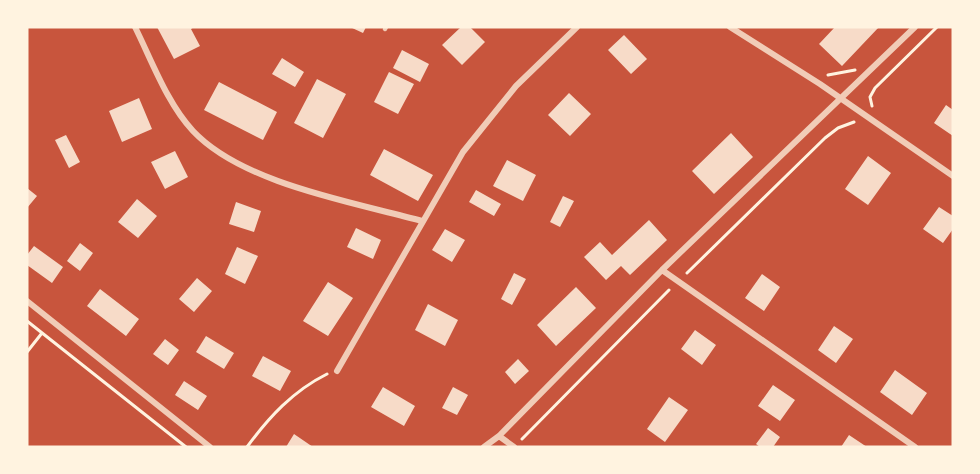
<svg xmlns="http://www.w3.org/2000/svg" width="980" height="474" viewBox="0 0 980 474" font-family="'Source Serif 4',serif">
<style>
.building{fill:#f7dbc8}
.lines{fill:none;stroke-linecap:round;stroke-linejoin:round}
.path{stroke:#fff3e0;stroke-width:3}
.service{stroke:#f1ccb7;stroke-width:4.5}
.minor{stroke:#f1ccb7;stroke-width:6}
</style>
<rect width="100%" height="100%" fill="#c8553d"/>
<path class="building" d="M157,27H194L191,29L200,46L174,59Z
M350,27H366L363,33Z
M461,27H470L485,42L462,65L442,45Z
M835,27H879L842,66L819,44Z
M624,35L647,59L631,74L608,50Z
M402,50L429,64L420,82L393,68Z
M282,58L304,72L295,87L272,74Z
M389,72L414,84L398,114L374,102Z
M317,79L346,94L323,138L294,123Z
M219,82L277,112L263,140L204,110Z
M569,93L591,114L570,136L548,115Z
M139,98L152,129L122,142L109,111Z
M946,105L953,110V136L934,123Z
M731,133L753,157L714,194L692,171Z
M66,135L80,162L69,168L55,140Z
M384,149L433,175L418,201L370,175Z
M175,151L188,177L165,189L151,162Z
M868,156L891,173L868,205L845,189Z
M507,160L536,175L523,201L493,186Z
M27,188L37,196L27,208Z
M476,190L501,204L494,216L469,202Z
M563,196L574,201L560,227L550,222Z
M137,199L157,216L138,238L118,222Z
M236,202L261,211L254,232L229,224Z
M939,207L953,216V229L943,243L923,229Z
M649,220L667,240L630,275L621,266L606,280L584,257L600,242L612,255Z
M356,228L381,240L373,259L347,247Z
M445,229L465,240L452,262L432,250Z
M80,243L93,253L80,271L67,261Z
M34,246L63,267L52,283L27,265V255Z
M237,247L258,256L245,284L225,274Z
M514,273L526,279L512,305L501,299Z
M762,274L780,287L764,311L745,298Z
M197,278L212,291L194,312L179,299Z
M328,282L353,298L328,336L303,321Z
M576,287L596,308L556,346L537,325Z
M100,289L139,319L126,336L87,306Z
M428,304L458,320L445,346L415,330Z
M834,326L853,339L836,363L818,350Z
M695,330L716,345L702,365L681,349Z
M206,336L234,353L224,369L196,352Z
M165,339L179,350L168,365L153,354Z
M263,356L291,371L280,391L252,376Z
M518,359L529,371L515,384L505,372Z
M895,370L927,393L912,415L880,392Z
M184,381L207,396L198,410L175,395Z
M773,385L795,400L780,421L758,406Z
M383,387L415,406L404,426L371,407Z
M453,387L468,395L457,415L442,408Z
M669,397L688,410L665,442L647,429Z
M768,428L780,437L773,447H760L756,444Z
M294,434L313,447H286Z
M849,435L867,447H841Z"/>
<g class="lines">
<path class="path" d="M828,75L855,70
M872,106L870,97L875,88L937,27
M687,273L825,138L838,128L854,122
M27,321L186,447
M27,352L42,333
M522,439L669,290
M247,447C269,417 293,391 327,374"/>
<path class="service" d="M385,29L386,27"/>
<path class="minor" d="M135,27C152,61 167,103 193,131C243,184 353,202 422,221
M730,27L820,84L953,176
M662,270L915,447
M27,301L210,447
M337,371L463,152L516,86L577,27
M499,436L514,447
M484,447L499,436L662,270L915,27"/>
</g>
<rect width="980" height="474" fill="none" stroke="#fff3e0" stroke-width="57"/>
</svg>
